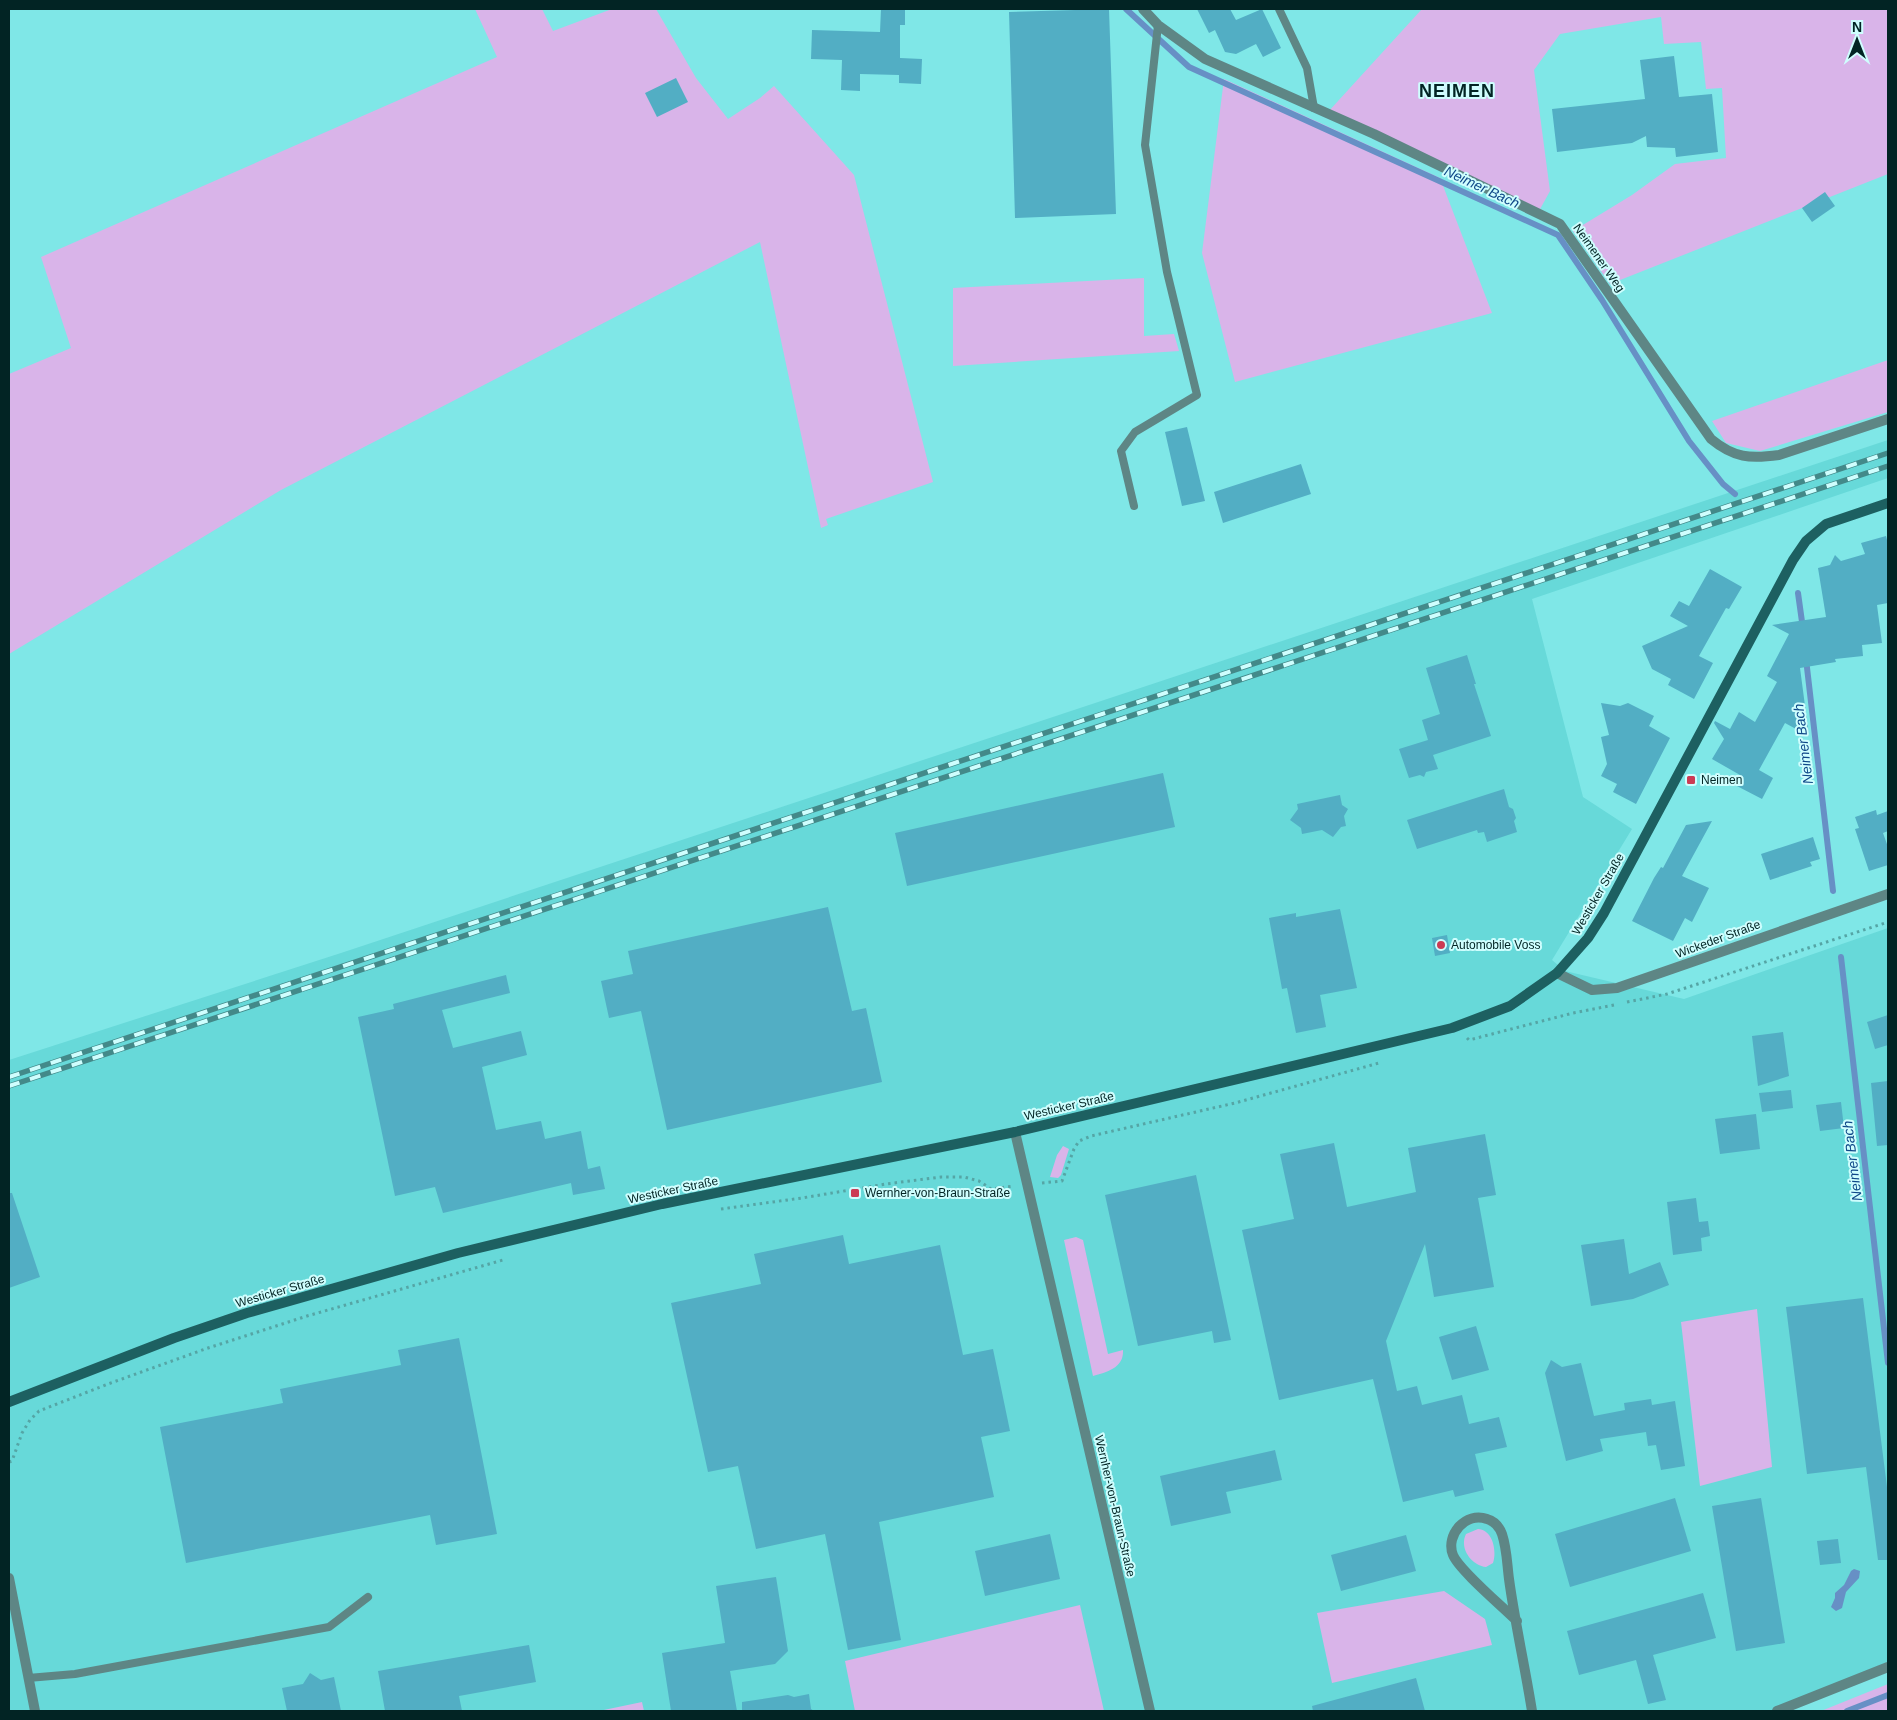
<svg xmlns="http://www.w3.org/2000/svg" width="1897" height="1720" viewBox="0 0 1897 1720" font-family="Helvetica,sans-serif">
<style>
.built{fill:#67d9d9}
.green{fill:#d9b4e9}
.water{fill:#6790c5}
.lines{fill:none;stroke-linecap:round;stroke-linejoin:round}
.stream{stroke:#6790c5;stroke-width:6}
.building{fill:#52aec4}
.path{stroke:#55a5a5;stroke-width:3;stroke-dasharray:2.5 4;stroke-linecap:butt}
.lane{stroke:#5e8685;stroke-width:8}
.street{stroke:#5e8685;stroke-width:10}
.secondary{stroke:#1d6061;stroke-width:10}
.rail-casing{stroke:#438989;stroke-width:5.5}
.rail{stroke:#cffefe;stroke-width:4;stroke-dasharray:11;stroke-linecap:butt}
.poi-dot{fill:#cb3b54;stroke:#cffefe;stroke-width:2}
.labels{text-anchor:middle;stroke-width:4;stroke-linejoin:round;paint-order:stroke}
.street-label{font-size:12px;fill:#022424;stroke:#cffefe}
.poi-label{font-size:12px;fill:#022424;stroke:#cffefe;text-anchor:start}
.water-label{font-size:14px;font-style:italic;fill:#0e4788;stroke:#cffefe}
.district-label{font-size:18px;font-weight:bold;letter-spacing:1px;fill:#022424;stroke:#cffefe}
</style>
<rect width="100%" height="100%" fill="#7fe7e7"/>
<path class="built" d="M1888,440V478L1532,599L1583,797L1632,829L1552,960L1565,971L1684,999L1888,928V1669L1779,1711H9V1060L341,953Z"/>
<path class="green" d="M475,9H542L553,31L612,9H656L696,78L728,119L760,98L774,86L854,175L933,482L826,519L828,525L821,528L760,242L281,490L9,654V374L71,348L41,257L497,57Z
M1422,9H1888V174L1610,284L1573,231L1632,195L1675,164L1726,158L1722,88L1706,89L1701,42L1664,44L1661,17L1560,34L1534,70L1550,191L1539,211L1328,112Z
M1224,79L1440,178L1492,313L1235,382L1202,253Z
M1144,278V336L1174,334L1179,351L953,366V288Z
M1888,360V412L1760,451L1726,443L1712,421Z
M1063,1146L1069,1149L1061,1175L1058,1178L1050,1177L1057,1155Z
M1076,1237L1083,1240L1108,1354L1123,1350C1124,1368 1107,1372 1093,1376L1064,1240Z
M1757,1309L1772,1467L1700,1486L1681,1322Z
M1478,1529C1493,1530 1497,1551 1493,1563L1486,1567C1471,1565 1459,1548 1466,1534Z
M1444,1591L1485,1619L1492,1645L1332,1683L1317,1613Z
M1080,1605L1104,1711H855L845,1661Z
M1888,1684V1711H1821Z
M642,1702L644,1711H599Z"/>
<path class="water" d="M1854,1569L1860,1571L1859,1578L1846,1592L1842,1608L1836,1611L1831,1607L1835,1598V1593L1844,1585L1851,1571Z"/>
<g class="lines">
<path class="stream" d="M1126,9L1189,67L1558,235L1602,300L1689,441L1723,484L1735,494
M1798,593L1803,629
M1806,659L1833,891
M1841,957L1888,1363
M1847,1711L1888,1695"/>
</g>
<path class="building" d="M881,9H905V25H900V58L922,59L921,84L899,83V75L860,74V91L841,90L842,60L811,59L812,30L880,32Z
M1109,9L1116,214L1015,218L1009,12Z
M1197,9H1230L1236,20L1262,9L1281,48L1263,57L1256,44L1236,54L1225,52L1215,30L1209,33Z
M1674,56L1679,97L1712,94L1718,152L1676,157L1675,148L1647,147L1646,136L1632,143L1557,152L1552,109L1645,99L1640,60Z
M676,78L688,102L657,117L645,93Z
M1825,192L1835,206L1812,222L1802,208Z
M1187,427L1205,501L1182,506L1165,432Z
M1301,464L1311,494L1223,523L1214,492Z
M1886,536L1888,544V603L1877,605L1882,643L1862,645L1863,656L1835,659L1836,662L1800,668L1809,736L1785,723L1759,770L1773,778L1762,799L1735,785L1740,775L1712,759L1724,739L1714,723L1715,721L1730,729L1739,712L1755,722L1777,682L1767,676L1789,634L1772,625L1826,617L1818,568L1830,565L1835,555L1841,561L1865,554L1861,543Z
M1710,569L1742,587L1729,609L1726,608L1699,656L1713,663L1694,699L1668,685L1671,679L1652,669L1642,646L1688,626L1670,616L1679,601L1689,606Z
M1467,655L1476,684H1474L1491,736L1433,755L1438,769L1426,772L1424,777L1420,775L1409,778L1399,749L1428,740L1422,720L1440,714L1426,668Z
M1601,703L1620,706L1628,703L1654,716L1649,726L1670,738L1636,804L1613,792L1617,784L1601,776L1607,764L1601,737L1609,735Z
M1163,773L1175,827L907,886L895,833Z
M1504,789L1509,807L1513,809L1516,818L1514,821L1517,832L1487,842L1484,832L1478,833L1477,830L1417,849L1407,820Z
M1340,795L1342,805L1348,809L1344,816L1346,826L1341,827L1333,837L1322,830L1302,834L1301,828L1290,820L1298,809L1297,804Z
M1876,810L1877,815L1888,811V831L1883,833L1888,847V865L1869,871L1855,829L1859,828L1855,817Z
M1712,821L1682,876L1709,888L1692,922L1685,918L1673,941L1632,921L1654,878L1661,867L1663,868L1686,825Z
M1813,837L1820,859L1810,862L1812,866L1770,880L1761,854Z
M828,907L852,1011L866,1008L882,1082L667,1130L641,1011L609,1018L601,981L633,974L628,951Z
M1340,909L1357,988L1320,995L1326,1027L1296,1033L1287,988L1282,989L1269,918L1296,913V917Z
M1447,935L1450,953L1435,956L1432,938Z
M506,975L510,993L442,1010L453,1048L521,1031L527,1055L482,1067L496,1130L541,1121L545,1139L581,1131L588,1169L600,1166L605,1189L573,1195L571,1183L443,1213L435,1187L395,1196L358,1017L394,1009L393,1004Z
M1888,1015V1045L1875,1049L1867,1022Z
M1783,1032L1789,1076L1758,1086L1752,1036Z
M1888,1081V1145L1877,1146L1871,1083Z
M1791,1090L1793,1108L1762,1112L1759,1093Z
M1841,1102L1844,1128L1820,1131L1816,1105Z
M1756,1114L1760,1149L1720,1154L1715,1119Z
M1485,1134L1496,1195L1478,1198L1494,1287L1434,1297L1425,1244L1386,1341L1397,1391L1417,1386L1422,1405L1462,1395L1469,1424L1499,1417L1507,1447L1475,1454L1484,1490L1455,1497L1453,1490L1403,1502L1373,1379L1279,1400L1242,1230L1294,1219L1280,1154L1334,1143L1347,1207L1416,1192L1408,1148Z
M1196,1175L1231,1340L1214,1343L1212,1331L1138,1346L1105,1195Z
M9,1193H12L40,1277L9,1288Z
M1696,1198L1699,1222L1708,1221L1710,1236L1701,1238L1702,1251L1673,1255L1667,1202Z
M843,1235L849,1264L940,1245L963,1355L993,1349L1010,1431L981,1437L994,1497L879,1522L901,1640L848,1650L825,1534L756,1549L738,1466L708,1472L671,1303L761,1284L754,1254Z
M1624,1239L1629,1274L1660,1262L1669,1285L1633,1299L1591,1306L1581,1245Z
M1863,1298L1887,1487L1888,1486V1560H1878L1866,1467L1807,1474L1786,1307Z
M1476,1326L1489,1370L1452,1380L1439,1337Z
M459,1338L497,1534L436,1545L430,1515L186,1563L160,1427L283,1403L280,1389L401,1365L398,1350Z
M1551,1360L1562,1367L1581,1363L1594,1416L1625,1410L1624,1403L1651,1399L1652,1405L1675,1401L1685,1466L1661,1470L1656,1445L1648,1446L1646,1432L1600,1439L1603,1451L1566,1461L1545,1373Z
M1275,1450L1282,1480L1226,1492L1231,1513L1171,1526L1160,1476Z
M1675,1498L1691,1551L1570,1587L1555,1534Z
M1761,1498L1785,1643L1736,1651L1712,1506Z
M1050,1534L1060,1579L985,1596L975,1551Z
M1406,1535L1416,1571L1341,1591L1331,1555Z
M1838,1539L1841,1563L1820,1565L1817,1541Z
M776,1577L788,1651L775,1664L730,1671L737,1711H671L662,1653L725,1643L716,1586Z
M1703,1593L1716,1638L1653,1655L1666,1700L1648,1704L1636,1660L1579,1675L1567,1631Z
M529,1645L536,1682L459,1696L462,1711H385L378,1671Z
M310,1673L321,1680L334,1677L341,1711H287L282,1688L303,1684Z
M1416,1678L1425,1711H1313L1312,1706Z
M809,1694L811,1709L814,1711H742V1702L788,1695L794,1697Z"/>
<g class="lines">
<path class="path" d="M1627,1002L1667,994L1888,922
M1467,1038L1469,1040L1573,1013L1614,1005
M1042,1183L1062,1181L1074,1149L1079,1141L1091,1136L1235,1103L1379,1063
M721,1209L802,1198L886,1184L941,1177H964L979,1181L991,1189L1014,1186
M9,1462L12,1461L22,1433L30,1420L39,1411L108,1384L208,1348L307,1316L503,1260"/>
<path class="lane" d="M1279,9L1307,68L1314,108
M1134,506L1121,451L1135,432L1197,395L1167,272L1145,145L1158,25
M28,1678L75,1674L329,1627L368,1597"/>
<path class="street" d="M1143,9L1158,25L1205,59L1374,134L1560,224L1711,439C1734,458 1750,459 1779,455L1888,419
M1557,973L1592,990L1617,988L1888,894
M1015,1132L1150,1711
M9,1578L35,1711
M1517,1621C1503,1607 1459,1570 1453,1555C1445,1535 1466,1511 1487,1519C1494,1521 1499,1526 1502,1534C1507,1549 1507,1564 1509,1579C1515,1623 1525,1667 1532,1711
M1777,1711L1888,1667"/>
<path class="secondary" d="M9,1402L174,1338L247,1313L458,1253L662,1204L1015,1132L1452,1028L1510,1006L1557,973L1588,938L1604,913L1793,560L1806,541L1826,524L1888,503"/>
<defs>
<path id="rail" d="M9,1077L1888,453
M9,1086L1888,466"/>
</defs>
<use href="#rail" class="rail-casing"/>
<use href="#rail" class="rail"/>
</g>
<g class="poi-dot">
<rect x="1686" y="775" width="10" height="10" rx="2.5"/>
<circle cx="1441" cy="945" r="5"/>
<rect x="850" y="1188" width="10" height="10" rx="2.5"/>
</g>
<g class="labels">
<g class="street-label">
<text transform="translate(1599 258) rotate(55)" y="4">Neimener Weg</text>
<text transform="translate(1598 894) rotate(-60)" y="4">Westicker Straße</text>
<text transform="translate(1718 939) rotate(-20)" y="4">Wickeder Straße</text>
<text transform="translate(1069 1106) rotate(-13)" y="4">Westicker Straße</text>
<text transform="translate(673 1190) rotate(-12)" y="4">Westicker Straße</text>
<text transform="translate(280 1291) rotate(-16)" y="4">Westicker Straße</text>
<text transform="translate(1115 1506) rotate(77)" y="4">Wernher-von-Braun-Straße</text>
</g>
<g class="poi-label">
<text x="1701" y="784">Neimen</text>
<text x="1451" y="949">Automobile Voss</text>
<text x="865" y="1197">Wernher-von-Braun-Straße</text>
</g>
<g class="water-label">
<text transform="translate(1482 187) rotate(25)" y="5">Neimer Bach</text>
<text transform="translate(1803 744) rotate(-97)" y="5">Neimer Bach</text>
<text transform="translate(1852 1161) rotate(-97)" y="5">Neimer Bach</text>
</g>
<g class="district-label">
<text x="1457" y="97">NEIMEN</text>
</g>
</g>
<rect width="1897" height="1720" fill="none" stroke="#022424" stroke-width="20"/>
<g transform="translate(1857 40)" stroke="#cffefe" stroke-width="4" paint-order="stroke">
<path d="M0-4L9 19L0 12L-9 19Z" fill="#022424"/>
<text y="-8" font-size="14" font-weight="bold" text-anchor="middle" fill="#022424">N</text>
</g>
</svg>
